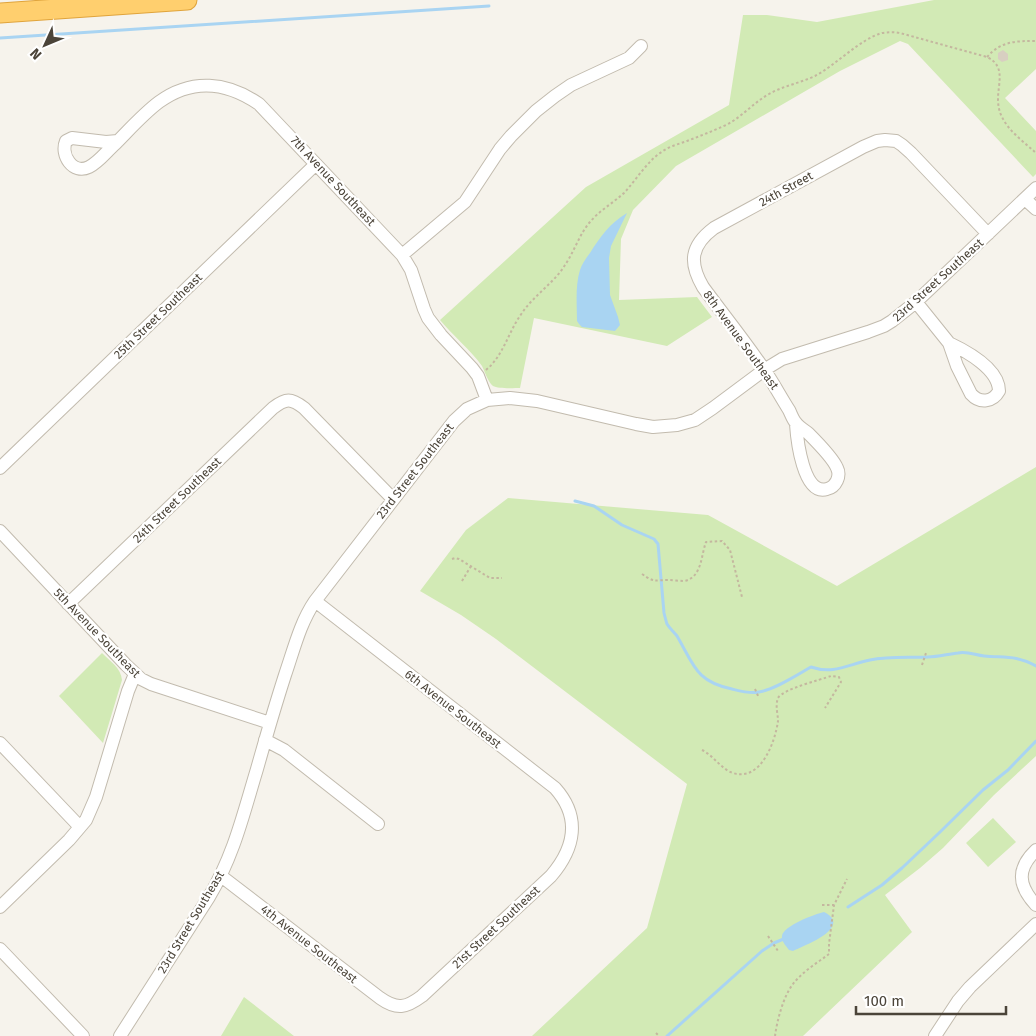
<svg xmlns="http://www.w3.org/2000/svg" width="1036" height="1036" viewBox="0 0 1036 1036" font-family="'Fira Sans',sans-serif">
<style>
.green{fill:#d2eab5}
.water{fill:#a9d4f2}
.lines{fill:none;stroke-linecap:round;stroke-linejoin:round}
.stream{stroke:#a9d4f2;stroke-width:3}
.building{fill:#d8cfc1}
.minor-casing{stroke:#c2bbae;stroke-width:14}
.highway-casing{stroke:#e0a43c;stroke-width:21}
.path{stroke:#c4b79f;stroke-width:2;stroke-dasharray:2.5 2.5;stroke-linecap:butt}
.minor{stroke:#fff;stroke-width:12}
.highway{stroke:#ffcf6e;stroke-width:19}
.labels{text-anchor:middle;stroke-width:4.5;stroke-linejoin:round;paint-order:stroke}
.street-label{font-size:12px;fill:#4b4439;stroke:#fff}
</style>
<rect width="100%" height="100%" fill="#f6f3ec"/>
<path class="green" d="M934,0H1036V69L1005,98L1036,131V174L1033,177L908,44L900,41L840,71L676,166L633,210L621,239L619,300L697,297L712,317L667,346L534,318L520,388C514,388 498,389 493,386C488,382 485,372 482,366C470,349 453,336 440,320L586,187L729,105L743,15H767L817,22Z
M1036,467V756L994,795L943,848L920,868L885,895L912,932L803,1036H532L647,928L687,784L496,639L461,615L420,591L466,530L508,498L708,515L837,586Z
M102,653C110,661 121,668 122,680L103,743L59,696Z
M993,818L1016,842L988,867L966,843Z
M244,997L294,1036H221Z"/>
<path class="water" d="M627,213L611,246L609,258L610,295L618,317L620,325L615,331L582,327L579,324L577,321C577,305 575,286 580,270C582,264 586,258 590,253C600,237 610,223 627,213Z
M824,912C828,914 831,916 833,920C837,934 803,946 793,951L789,950C786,946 781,941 782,936C783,926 815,914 824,912Z"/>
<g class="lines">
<path class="stream" d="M0,38L489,6
M575,501L594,506L622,525L654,539L658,544L664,613C665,617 666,621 667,624C670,629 674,632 677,636C694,665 696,682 732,689C740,691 751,694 759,692C774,690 797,675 811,667C834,675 849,664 870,660C889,656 909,658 928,657C938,657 948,654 958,653C967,651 975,655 984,656C1005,658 1016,655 1036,666
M848,907L882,885L902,868L939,833L983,790L1008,770L1036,741
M667,1036L762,951L774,943L786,938"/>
</g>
<path class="building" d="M1003,50L1008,54V60L1002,62L998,59V53Z"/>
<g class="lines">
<defs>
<path id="minor" d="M118,141L106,142L72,138L66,141C60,155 73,175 89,167C99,162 107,151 115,144C129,130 143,114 159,102C192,78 227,82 259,104L402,255L411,270L424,309L428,318L441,335L472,368L478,376L487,400
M1025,199L1036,209
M402,255L465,202L500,149L511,136L536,111L555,96L571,85L629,58L641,46
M916,302L949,343L957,366L971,394C980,404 993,402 999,391C999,369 966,351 949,343
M796,424C797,439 803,496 827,489C836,487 841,476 837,468C833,458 816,441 808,433C804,430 799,427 796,423C793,420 791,414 789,410C782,399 776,388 769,377C749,346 725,317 703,287C689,263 690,246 714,228L863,147L877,141L885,140L896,141L902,145L911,153L988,234
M0,468L316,164
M0,531L126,665L141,679L151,684L270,723
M68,604L273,408C286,398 291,398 304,408L393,499
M265,740L284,750L378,824
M0,743L80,827
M1036,850C1016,869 1018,886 1036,905
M221,876L380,998C397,1010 406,1008 422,996L551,876C575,848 581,817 555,788L315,601
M0,907L69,840L86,820L96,797L128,691L135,674
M0,949L83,1036
M120,1036L209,897C234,855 243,815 257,769C266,737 275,706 285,675C294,649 300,623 315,601L454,421L467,409L487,400L510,398L537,401L636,424L653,427L677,425L695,420L713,408L764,370L782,359L868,332L884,326L892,321L916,302L1036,188
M935,1036L958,1001L970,987L1036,924"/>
<path id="highway" d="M0,13L187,0"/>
</defs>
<use href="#minor" class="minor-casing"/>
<use href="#highway" class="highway-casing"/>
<path class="path" d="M987,57C1001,41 1016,41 1036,41
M486,370C504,355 508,332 522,313C534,295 554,283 565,265C574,252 579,235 590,222C599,211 613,203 624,193C637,179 647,161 663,151C670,146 679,144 687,141C700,136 713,131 726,125C742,117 753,103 769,94C783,86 800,83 815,76C836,65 860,39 882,33C888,32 894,32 900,33L987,57C1006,66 998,83 998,99C998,105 999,110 1001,115C1008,131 1024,142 1036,153
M452,559L455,558L459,559L490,578H502
M642,574C655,583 654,580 668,580C673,580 679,581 684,581C702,578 701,555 706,542L722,541L730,550L742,597
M462,581L471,566
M922,665L926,653
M755,689L759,698
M702,750C714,756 721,769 733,773C761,782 775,742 778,721C778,714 775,706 778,698C783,689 820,680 831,676L839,677L841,682L825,708
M822,905H834
M768,936L778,951
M656,1033L659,1036
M775,1036C777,1021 783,997 793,984C802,972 817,963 829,954V944L834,905L847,879"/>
<use href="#minor" class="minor"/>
<use href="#highway" class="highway"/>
</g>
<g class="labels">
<g class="street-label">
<text transform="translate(333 181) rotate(47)" y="4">7th Avenue Southeast</text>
<text transform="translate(786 189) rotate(-29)" y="4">24th Street</text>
<text transform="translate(938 280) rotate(-42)" y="4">23rd Street Southeast</text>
<text transform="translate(158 316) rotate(-44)" y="4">25th Street Southeast</text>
<text transform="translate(741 340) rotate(54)" y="4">8th Avenue Southeast</text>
<text transform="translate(415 471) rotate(-52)" y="4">23rd Street Southeast</text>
<text transform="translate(177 500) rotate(-44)" y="4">24th Street Southeast</text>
<text transform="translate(97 633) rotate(46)" y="4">5th Avenue Southeast</text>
<text transform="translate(453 709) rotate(38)" y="4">6th Avenue Southeast</text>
<text transform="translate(191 922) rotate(-59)" y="4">23rd Street Southeast</text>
<text transform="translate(496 927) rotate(-43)" y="4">21st Street Southeast</text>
<text transform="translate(309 944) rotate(38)" y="4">4th Avenue Southeast</text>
</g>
</g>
<g transform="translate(45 45) rotate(226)" stroke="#ffffff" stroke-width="4" paint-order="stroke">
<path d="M0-4L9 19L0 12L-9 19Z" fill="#4b4439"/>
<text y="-8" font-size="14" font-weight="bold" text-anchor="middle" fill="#4b4439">N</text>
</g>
<path d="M856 1006v8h150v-8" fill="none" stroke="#4b4439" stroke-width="2.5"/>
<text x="864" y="1006" font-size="15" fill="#4b4439" stroke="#ffffff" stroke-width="4" paint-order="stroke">100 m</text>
</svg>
